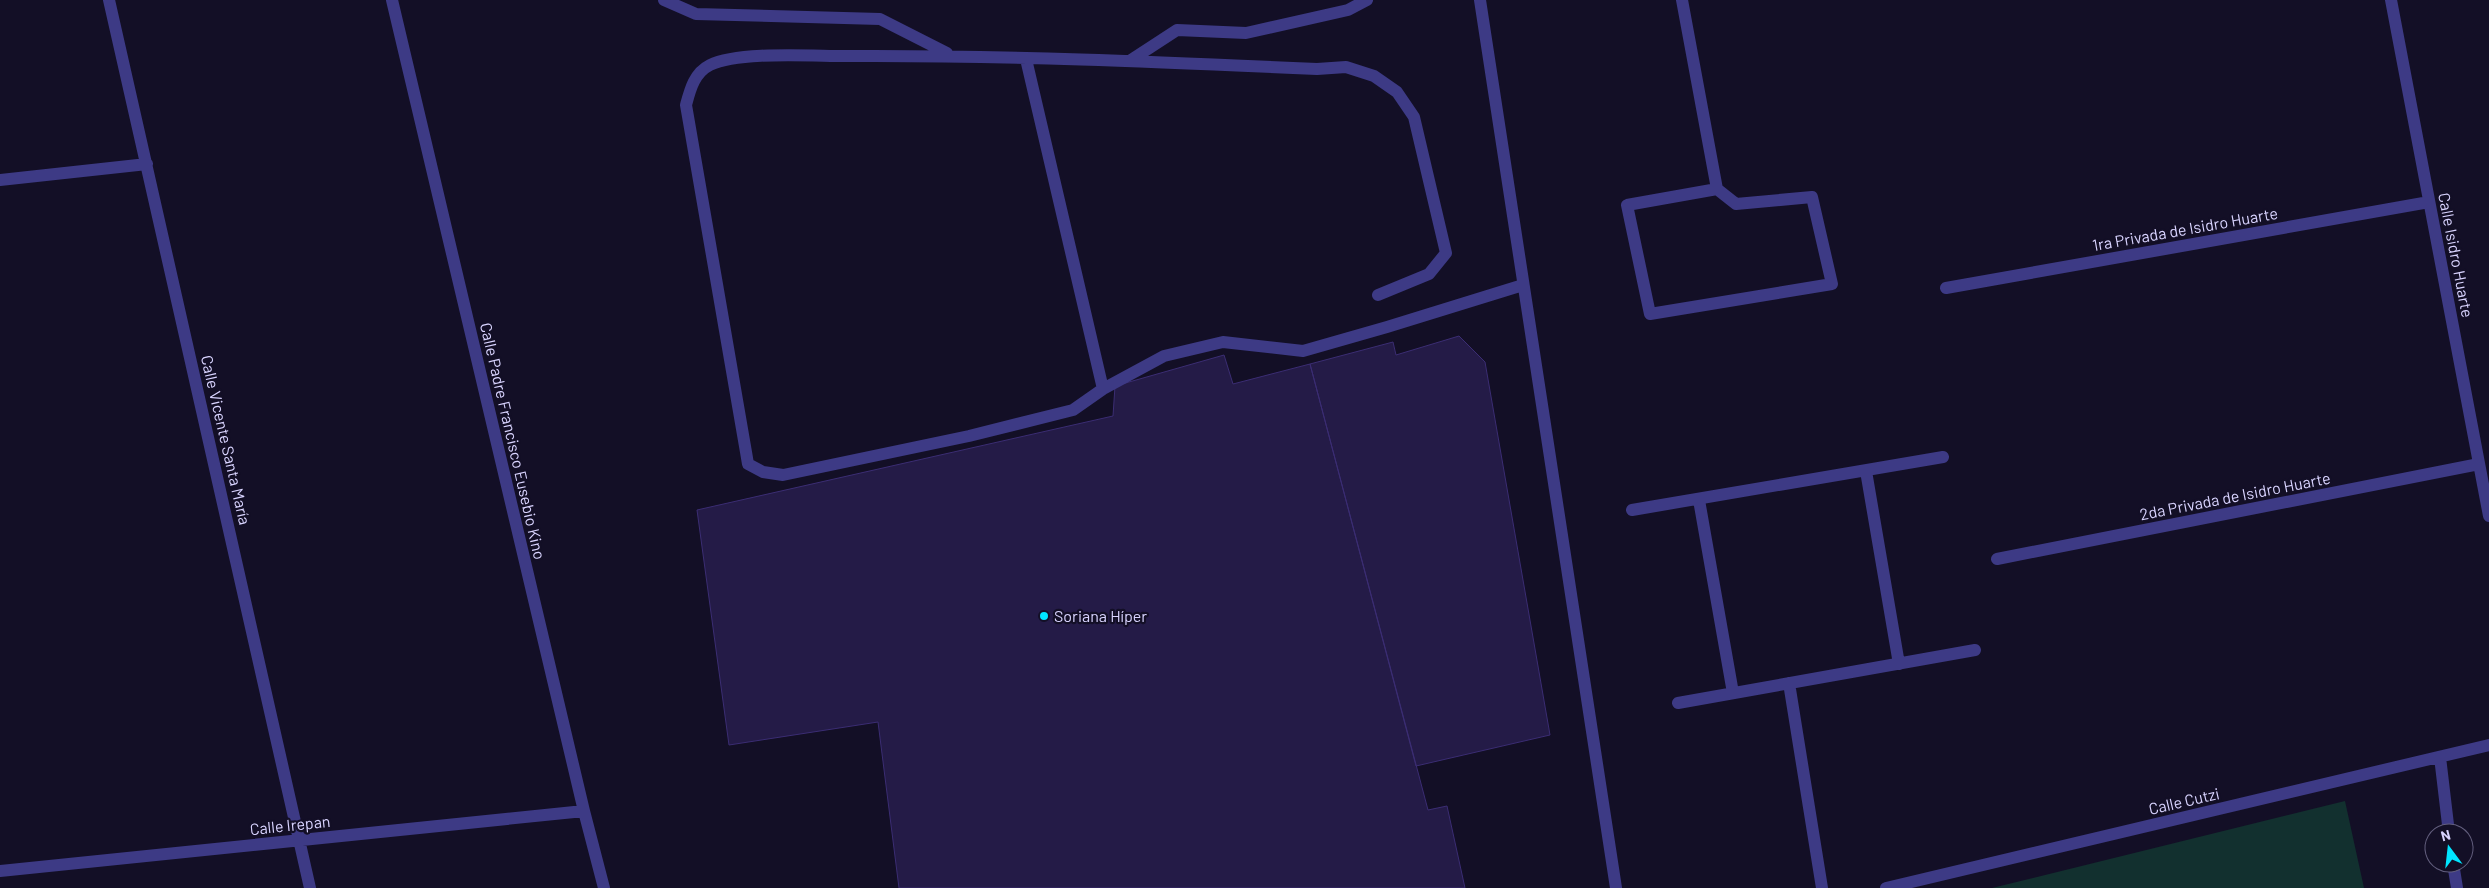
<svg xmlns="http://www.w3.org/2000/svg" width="2489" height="888" viewBox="0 0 2489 888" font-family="Barlow,sans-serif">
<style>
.green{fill:#12302f}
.building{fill:#241b47;stroke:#3b2d73}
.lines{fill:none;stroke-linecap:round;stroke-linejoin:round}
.minor{stroke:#3d3a85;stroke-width:12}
.poi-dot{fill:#00e5ff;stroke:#130f26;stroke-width:2}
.labels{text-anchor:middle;stroke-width:4.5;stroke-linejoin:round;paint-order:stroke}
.street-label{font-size:16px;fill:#d9d4ff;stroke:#130f26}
.poi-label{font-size:16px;fill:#d9d4ff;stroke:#130f26;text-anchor:start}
</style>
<rect width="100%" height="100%" fill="#130f26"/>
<path class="green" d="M2345,801L2364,888H1992Z"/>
<path class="building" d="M1459,336L1485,362L1550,735L1416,766L1310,364L1393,342L1396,355Z
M1224,355L1233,384L1310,364L1428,810L1447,806L1465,888H899L878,722L729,745L697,510L1113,416L1115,386Z"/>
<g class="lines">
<path class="minor" d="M109,0L310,888
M392,0L584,811L604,888
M664,0L696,14L880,19L947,53
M1480,0L1616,888
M1682,0L1717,189
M2391,0L2489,516
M1026,59L1103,389
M1131,60L1177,30L1246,33L1348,10L1367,0
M0,180L147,164
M1717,189L1736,204L1812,197L1832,284L1650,314L1627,205Z
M1946,288L2429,202
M1378,295L1429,274L1446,253L1414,117L1397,92L1374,76L1346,67L1317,69C1160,62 1002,55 845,56C812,56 738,51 710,65C694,73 690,90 686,105L746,452L748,464L763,472L783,475L969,436L1073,410L1103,389L1164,356L1223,342L1303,351L1387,327L1523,285
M1866,471L1899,664
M1699,500L1733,693
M1632,510L1943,457
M1997,559L2479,464
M1789,683L1822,888
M1678,703L1975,650
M2440,757L2449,833
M2453,863L2457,888
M0,871L584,811
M1886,888L2489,745"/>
</g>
<circle class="poi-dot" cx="1044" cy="616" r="5"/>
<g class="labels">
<g class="street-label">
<text transform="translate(2185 229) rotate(-10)" y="6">1ra Privada de Isidro Huarte</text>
<text transform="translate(2456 255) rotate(79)" y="6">Calle Isidro Huarte</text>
<text transform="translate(226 440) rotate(77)" y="6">Calle Vicente Santa María</text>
<text transform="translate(513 441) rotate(77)" y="6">Calle Padre Francisco Eusebio Kino</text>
<text transform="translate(2235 496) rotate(-11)" y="6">2da Privada de Isidro Huarte</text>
<text transform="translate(2184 801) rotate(-13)" y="6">Calle Cutzi</text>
<text transform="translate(290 825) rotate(-6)" y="6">Calle Irepan</text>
</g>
<g class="poi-label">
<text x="1054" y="622">Soriana Híper</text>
</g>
</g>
<g transform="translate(2449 848) rotate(345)"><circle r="24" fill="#130f26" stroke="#625e7d"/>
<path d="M0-4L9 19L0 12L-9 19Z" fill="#00e5ff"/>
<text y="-8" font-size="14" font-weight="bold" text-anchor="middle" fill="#d9d4ff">N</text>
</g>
</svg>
